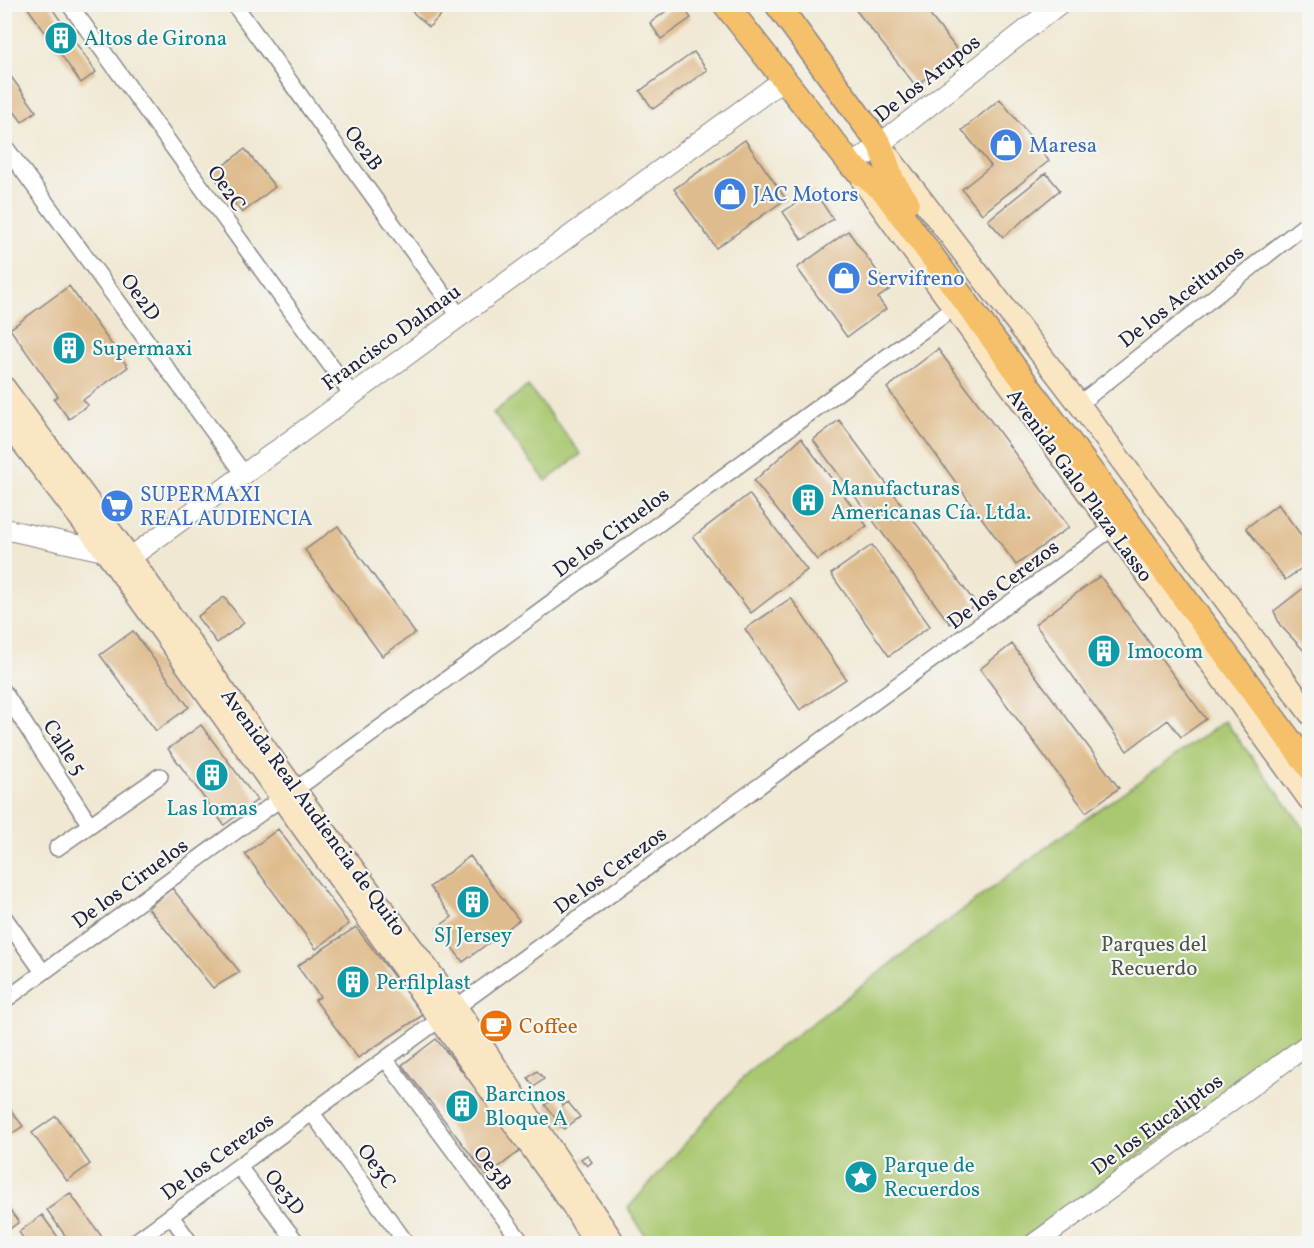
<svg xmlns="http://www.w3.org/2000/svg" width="1314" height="1248" viewBox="0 0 1314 1248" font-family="Vollkorn,serif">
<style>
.green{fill:#a9c870;stroke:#667556;stroke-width:1.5}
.building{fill:#dfbc8d}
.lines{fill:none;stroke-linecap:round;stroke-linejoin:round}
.minor-casing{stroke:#898587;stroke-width:18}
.tertiary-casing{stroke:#898587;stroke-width:22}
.secondary-casing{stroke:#898587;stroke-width:24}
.primary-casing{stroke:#898587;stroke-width:27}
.minor{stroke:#fff;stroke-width:15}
.tertiary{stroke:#fff;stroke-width:20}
.secondary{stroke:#fbe6c4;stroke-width:21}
.primary{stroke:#f6c06b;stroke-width:24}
.labels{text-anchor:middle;stroke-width:4.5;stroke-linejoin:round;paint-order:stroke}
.culture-label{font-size:21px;fill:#0d838f;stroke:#f6f6f2;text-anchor:start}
.street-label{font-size:21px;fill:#22223b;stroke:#f6f6f2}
.shop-label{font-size:21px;fill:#366cbe;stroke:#f6f6f2;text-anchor:start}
.park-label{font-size:21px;fill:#4a544b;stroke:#f6f6f2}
.food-label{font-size:21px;fill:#c56008;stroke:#f6f6f2;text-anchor:start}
</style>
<rect width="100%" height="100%" fill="#f6f6f2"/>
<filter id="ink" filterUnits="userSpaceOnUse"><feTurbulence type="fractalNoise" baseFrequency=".0167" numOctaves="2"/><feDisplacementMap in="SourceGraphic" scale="12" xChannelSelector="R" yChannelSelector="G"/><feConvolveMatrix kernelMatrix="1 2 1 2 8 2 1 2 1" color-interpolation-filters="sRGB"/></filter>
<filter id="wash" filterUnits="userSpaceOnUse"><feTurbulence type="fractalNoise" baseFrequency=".008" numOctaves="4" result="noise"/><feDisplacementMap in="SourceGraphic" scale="24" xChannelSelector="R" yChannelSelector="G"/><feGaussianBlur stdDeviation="1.35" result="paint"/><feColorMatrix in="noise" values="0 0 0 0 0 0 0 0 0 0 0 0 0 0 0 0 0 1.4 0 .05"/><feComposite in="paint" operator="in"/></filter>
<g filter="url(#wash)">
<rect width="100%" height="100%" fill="#f0e8d3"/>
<path class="green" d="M528,386L581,454L546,481L493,413Z
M1225,721L1309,835V1032L1018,1243H650L628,1208L751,1069L1068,831Z"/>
<g id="blocks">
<path class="building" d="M25,4H49L96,72L81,83Z
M676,4H681L691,18L661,39L650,23Z
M851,4H921L959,52L916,86Z
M405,5H451L429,27Z
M694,52L707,70L653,109L640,91Z
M4,67L36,111L22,122L4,98Z
M1000,99L1049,161L982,214L962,189L991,166L962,130Z
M745,140L786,199L716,248L674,189Z
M245,149L275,187L242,213L212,174Z
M1046,173L1060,190L1003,237L988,220Z
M814,191L833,219L802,240L783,212Z
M848,231L890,289L878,298L886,309L847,337L797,268Z
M69,286L128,367L83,400L88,405L69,419L54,399L58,396L10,329Z
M938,349L1069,527L1016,565L887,388Z
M839,420L976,604L950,624L813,440Z
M801,438L867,526L817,560L754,481Z
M749,494L807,570L751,613L693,537Z
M1278,504L1310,547V562L1285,580L1246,528Z
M338,526L415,633L382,656L305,550Z
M872,545L930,626L889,656L831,574Z
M1100,576L1206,719L1181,737L1168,720L1127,751L1035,624Z
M1310,583V657L1280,625L1274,611Z
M224,597L244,623L217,643L197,617Z
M791,598L846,679L800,710L745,629Z
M133,631L189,707L156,731L100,655Z
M1012,644L1119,788L1086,812L980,669Z
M201,725L257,800L224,825L168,749Z
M278,829L349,924L316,949L245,854Z
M470,856L519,920L463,962L437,928L452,917L430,887Z
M172,888L240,972L213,988L148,908Z
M356,927L423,1015L358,1058L315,1000L320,997L297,966Z
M499,1018L505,1026L494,1034L488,1026Z
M436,1039L524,1148L487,1176L402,1065Z
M537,1071L544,1079L534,1087L528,1078Z
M556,1097L563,1106L568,1102L580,1117L564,1129L545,1105Z
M4,1101L23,1126L4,1139Z
M56,1116L90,1164L67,1181L32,1133Z
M587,1155L592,1162L587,1166L581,1159Z
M70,1193L105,1241L101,1244H71L47,1210Z
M4,1203L19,1222L4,1233Z
M42,1215L63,1244H27L19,1232Z"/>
</g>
</g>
<g filter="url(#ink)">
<use href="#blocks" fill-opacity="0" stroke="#898587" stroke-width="1.5"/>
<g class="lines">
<defs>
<path id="minor" d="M69,4L352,395
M234,4L460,317
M4,145L244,474
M1079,404L1310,221
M4,692L90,825
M295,790L952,309
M57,848L160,776
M4,917L43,972
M4,1001L280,799
M386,1060L523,1244
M312,1113L407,1244
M239,1167L298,1244
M171,1216L191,1244
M132,1244L1111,529"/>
<path id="tertiary" d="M852,166L1059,4
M4,529L131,557L783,80
M1034,1244L1310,1043"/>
<path id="secondary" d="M887,154L1079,404L1310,714
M863,182L1310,801
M4,387L130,557L295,790L457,1008L615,1244
M4,419L104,550L440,1020L572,1205L595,1244"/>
<path id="primary" d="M725,4L852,166L883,190L1310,768
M777,4L880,145L893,182L907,202"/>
</defs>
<use href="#minor" class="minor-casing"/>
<use href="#tertiary" class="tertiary-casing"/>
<use href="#secondary" class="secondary-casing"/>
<use href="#primary" class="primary-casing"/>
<use href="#minor" class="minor"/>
<use href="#tertiary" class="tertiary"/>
<use href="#secondary" class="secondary"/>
<use href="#primary" class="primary"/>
</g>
</g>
<defs>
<symbol id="building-disc" viewBox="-11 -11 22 22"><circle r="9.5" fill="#0f9aa8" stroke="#f6f6f2"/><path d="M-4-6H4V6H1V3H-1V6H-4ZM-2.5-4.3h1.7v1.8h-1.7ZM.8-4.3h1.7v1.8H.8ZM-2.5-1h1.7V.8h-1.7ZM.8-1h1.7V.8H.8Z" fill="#fff"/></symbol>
<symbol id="shop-disc" viewBox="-11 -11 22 22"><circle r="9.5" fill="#3f7fe0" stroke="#f6f6f2"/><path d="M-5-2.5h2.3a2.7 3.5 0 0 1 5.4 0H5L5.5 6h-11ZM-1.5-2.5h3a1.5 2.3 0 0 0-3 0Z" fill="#fff"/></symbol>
<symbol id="supermarket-disc" viewBox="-11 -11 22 22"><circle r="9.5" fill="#3f7fe0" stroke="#f6f6f2"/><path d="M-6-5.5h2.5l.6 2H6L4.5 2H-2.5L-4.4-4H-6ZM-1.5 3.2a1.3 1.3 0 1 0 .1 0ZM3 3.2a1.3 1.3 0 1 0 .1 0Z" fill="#fff"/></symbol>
<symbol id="cafe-disc" viewBox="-11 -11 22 22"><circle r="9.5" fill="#e8710a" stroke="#f6f6f2"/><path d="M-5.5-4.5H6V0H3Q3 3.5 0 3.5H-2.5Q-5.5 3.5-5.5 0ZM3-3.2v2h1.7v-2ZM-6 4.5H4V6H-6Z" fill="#fff"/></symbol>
<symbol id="sight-disc" viewBox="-11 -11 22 22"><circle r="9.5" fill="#0f9aa8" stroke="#f6f6f2"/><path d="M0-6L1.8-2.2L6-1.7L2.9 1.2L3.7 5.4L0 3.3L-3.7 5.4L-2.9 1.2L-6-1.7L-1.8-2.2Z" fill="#fff"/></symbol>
</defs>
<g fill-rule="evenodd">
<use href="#building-disc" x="42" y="19" width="38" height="38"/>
<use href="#shop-disc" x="987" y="126" width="38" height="38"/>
<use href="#shop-disc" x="711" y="175" width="38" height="38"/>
<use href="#shop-disc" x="825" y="259" width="38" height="38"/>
<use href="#building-disc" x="50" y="329" width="38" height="38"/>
<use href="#building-disc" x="789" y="481" width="38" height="38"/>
<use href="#supermarket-disc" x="98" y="487" width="38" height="38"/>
<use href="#building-disc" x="1085" y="632" width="38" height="38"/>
<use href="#building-disc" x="193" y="756" width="38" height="38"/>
<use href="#building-disc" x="454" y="883" width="38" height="38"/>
<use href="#building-disc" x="334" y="963" width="38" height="38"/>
<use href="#cafe-disc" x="477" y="1007" width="38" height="38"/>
<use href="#building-disc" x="443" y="1087" width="38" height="38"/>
<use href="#sight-disc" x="842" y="1158" width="38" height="38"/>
</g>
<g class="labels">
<g class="culture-label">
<text x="84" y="45">Altos de Girona</text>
<text x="92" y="355">Supermaxi</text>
<text x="831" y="495">Manufacturas<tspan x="831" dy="24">Americanas Cía. Ltda.</tspan></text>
<text x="1127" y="658">Imocom</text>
<text x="212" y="815" text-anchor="middle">Las lomas</text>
<text x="473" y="942" text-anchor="middle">SJ Jersey</text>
<text x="376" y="989">Perfilplast</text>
<text x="485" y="1101">Barcinos<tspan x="485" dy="24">Bloque A</tspan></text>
<text x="884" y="1172">Parque de<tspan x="884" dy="24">Recuerdos</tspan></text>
</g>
<g class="street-label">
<text transform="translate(927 78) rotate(-38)" y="7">De los Arupos</text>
<text transform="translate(364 148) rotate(54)" y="7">Oe2B</text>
<text transform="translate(227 188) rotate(55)" y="7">Oe2C</text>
<text transform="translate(1181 296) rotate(-38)" y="7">De los Aceitunos</text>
<text transform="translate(141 297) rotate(54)" y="7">Oe2D</text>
<text transform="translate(391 337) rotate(-36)" y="7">Francisco Dalmau</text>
<text transform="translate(1080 485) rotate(54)" y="7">Avenida Galo Plaza Lasso</text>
<text transform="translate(611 532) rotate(-36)" y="7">De los Ciruelos</text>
<text transform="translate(1003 584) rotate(-37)" y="7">De los Cerezos</text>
<text transform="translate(65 747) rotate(57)" y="7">Calle 5</text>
<text transform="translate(314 812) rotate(54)" y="7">Avenida Real Audiencia de Quito</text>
<text transform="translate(610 870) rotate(-36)" y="7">De los Cerezos</text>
<text transform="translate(130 883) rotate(-36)" y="7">De los Ciruelos</text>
<text transform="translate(1157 1124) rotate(-36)" y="7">De los Eucaliptos</text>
<text transform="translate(217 1156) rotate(-36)" y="7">De los Cerezos</text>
<text transform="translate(377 1166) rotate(54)" y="7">Oe3C</text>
<text transform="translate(493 1168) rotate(53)" y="7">Oe3B</text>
<text transform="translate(285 1192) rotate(52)" y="7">Oe3D</text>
</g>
<g class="shop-label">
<text x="1029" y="152">Maresa</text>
<text x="753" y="201">JAC Motors</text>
<text x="867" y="285">Servifreno</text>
<text x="140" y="501">SUPERMAXI<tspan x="140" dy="24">REAL AUDIENCIA</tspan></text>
</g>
<g class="park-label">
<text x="1154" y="951">Parques del<tspan x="1154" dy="24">Recuerdo</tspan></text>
</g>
<g class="food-label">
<text x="519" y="1033">Coffee</text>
</g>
</g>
<rect width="1314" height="1248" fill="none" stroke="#f6f6f2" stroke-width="24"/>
</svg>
